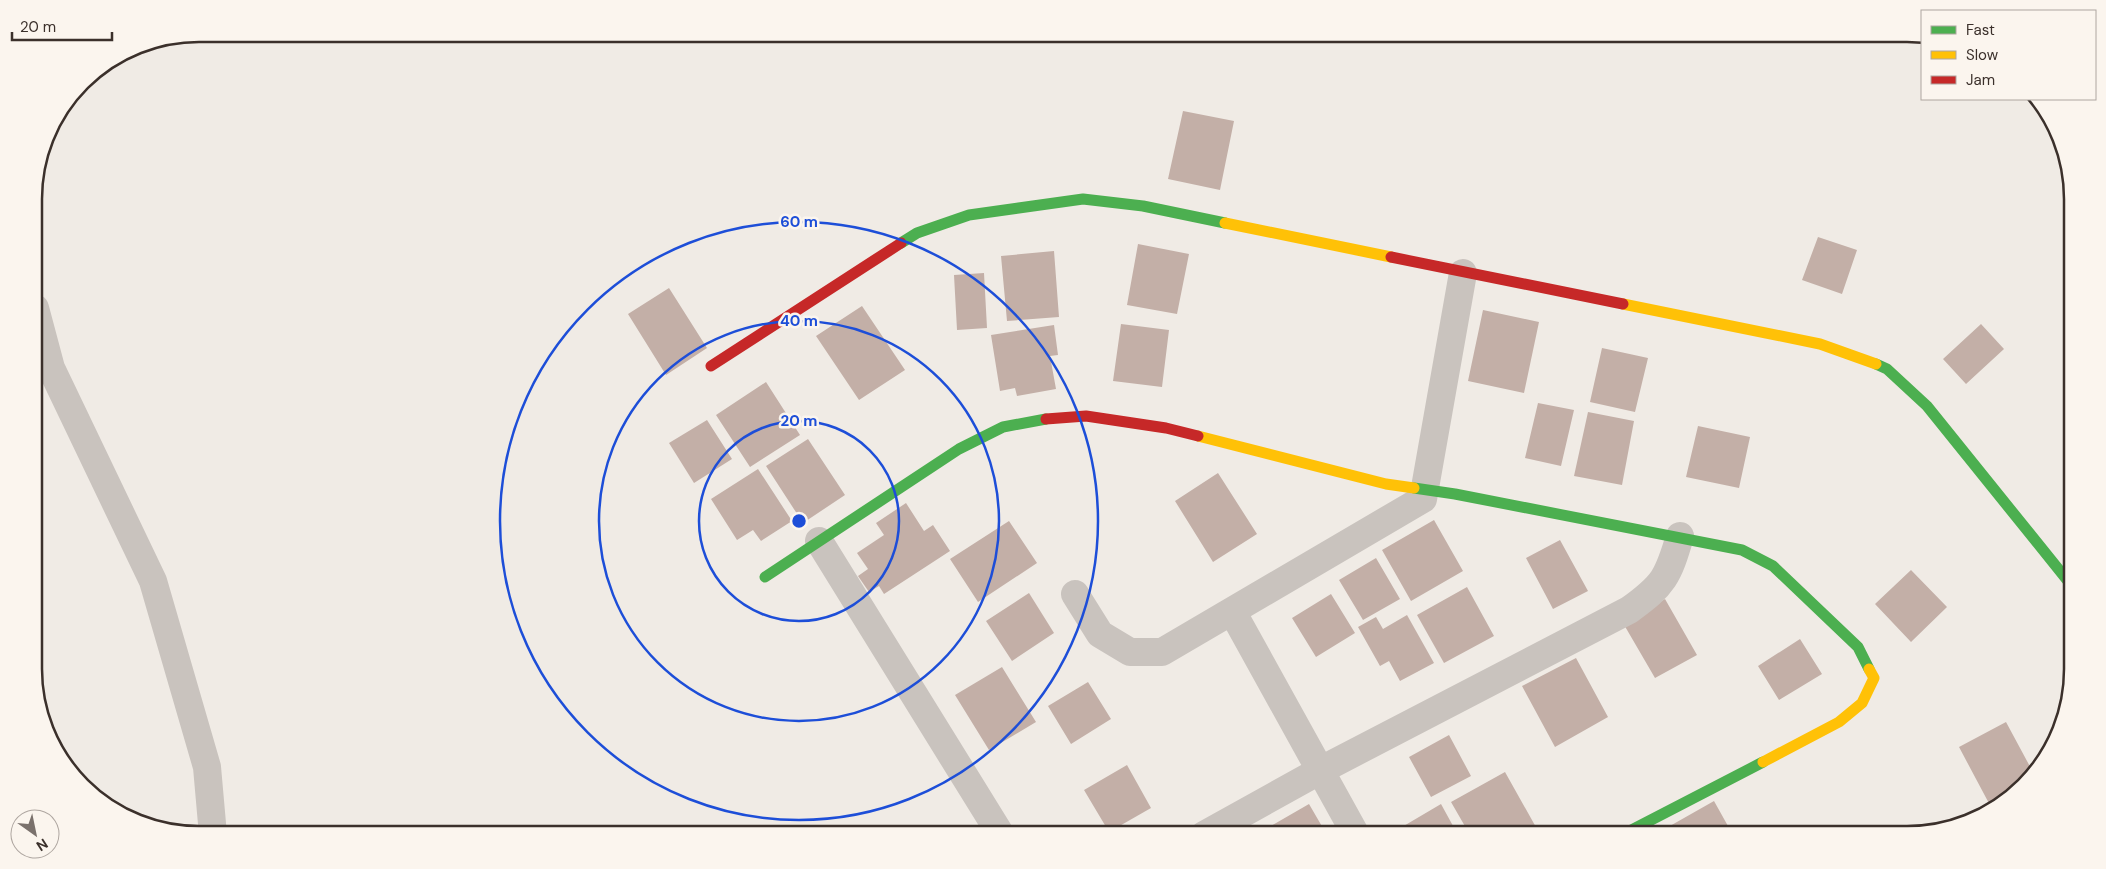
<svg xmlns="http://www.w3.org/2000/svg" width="2106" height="869" viewBox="0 0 2106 869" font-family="'DM Sans',sans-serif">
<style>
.building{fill:#c3afa7}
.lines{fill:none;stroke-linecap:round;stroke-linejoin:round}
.street{stroke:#c9c3be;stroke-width:28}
.fast{stroke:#4caf50;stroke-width:11}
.slow{stroke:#ffc107;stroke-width:11}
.jam{stroke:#c62828;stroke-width:11}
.ring{fill:none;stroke:#1d4ed8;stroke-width:2.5}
.rim{fill:none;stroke:#3b302b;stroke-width:2.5}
.centre{fill:#1d4ed8;stroke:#fbf5ee;stroke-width:2.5}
.ring-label{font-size:15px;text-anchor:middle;font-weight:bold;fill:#1d4ed8;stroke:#fbf5ee;stroke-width:5;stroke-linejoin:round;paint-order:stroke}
</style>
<rect width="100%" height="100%" fill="#f0ebe5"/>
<path class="building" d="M1183,111L1234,121L1220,190L1168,179Z
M1818,237L1857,250L1842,294L1802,280Z
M1138,244L1189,254L1177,314L1127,305Z
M1054,251L1059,317L1007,321L1001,256Z
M984,273L987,328L957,330L954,275Z
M669,288L707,348L666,375L628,314Z
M862,306L905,370L859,400L816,336Z
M1483,310L1539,322L1524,393L1468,381Z
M1121,324L1169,330L1162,387L1113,381Z
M1981,324L2004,349L1966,384L1943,359Z
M1054,325L1058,355L1050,356L1056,389L1017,396L1015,388L1000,391L991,335Z
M1602,348L1648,358L1635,412L1590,402Z
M766,382L800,435L750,467L716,415Z
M1538,403L1574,410L1561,466L1525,458Z
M1588,412L1634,421L1622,485L1574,476Z
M707,420L732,459L694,483L669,443Z
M1698,426L1750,437L1739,488L1686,477Z
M808,439L845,495L803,523L766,466Z
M758,469L792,521L761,541L753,530L737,540L711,499Z
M1218,473L1257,534L1213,562L1175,501Z
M906,503L924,531L933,525L950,551L884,594L879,586L869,592L858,576L868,569L857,553L884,535L876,523Z
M1434,520L1463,571L1411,601L1382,550Z
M1009,521L1037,563L978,602L950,559Z
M1560,540L1588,591L1553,609L1526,558Z
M1376,558L1400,599L1363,620L1339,580Z
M1911,570L1947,607L1911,642L1875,604Z
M1467,587L1494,636L1444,663L1417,615Z
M1029,593L1054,633L1012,661L986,621Z
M1331,594L1355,633L1316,657L1292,618Z
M1665,599L1697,655L1655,678L1623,623Z
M1407,615L1434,663L1400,681L1389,661L1380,666L1358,627L1376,617L1383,629Z
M1800,639L1822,674L1779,700L1758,666Z
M1576,658L1608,717L1555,747L1522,686Z
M1002,667L1036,722L989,750L955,695Z
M1088,682L1111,719L1071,744L1048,706Z
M2006,722L2034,774L2007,801L1992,809L1959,747Z
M1449,735L1471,776L1431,797L1409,757Z
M1127,765L1151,808L1109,832L1084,790Z
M1505,772L1537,829L1526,835H1470L1451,802Z
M1714,801L1733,835H1654Z
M1309,804L1327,835H1255Z
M1441,804L1458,835H1407L1402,827Z"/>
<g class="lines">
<path class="street" d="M35,308L51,368L153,581L207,767L213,835
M819,541L1001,835
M1075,594L1100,634L1130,652H1162L1423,499L1463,273
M1232,611L1356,835
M1204,835L1321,770L1629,610C1664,585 1668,577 1680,536"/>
<path class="fast" d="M901,243L917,233L969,215L1083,199L1143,206L1225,223
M1876,364L1887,369L1927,406L2072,586
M1414,488L1455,494L1742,550L1773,566L1858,647L1869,669
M765,577L959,449L1003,427L1046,419
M1622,835L1763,762"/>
<path class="slow" d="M1225,223L1391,257
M1623,304L1820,344L1876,364
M1198,436L1386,484L1414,488
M1763,762L1839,722L1862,703L1874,678L1869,669"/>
<path class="jam" d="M1391,257L1623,304
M711,366L901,243
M1046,419L1086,416L1166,428L1198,436"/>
</g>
<g class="ring">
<circle cx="799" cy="521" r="100"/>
<circle cx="799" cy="521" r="200"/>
<circle cx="799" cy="521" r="299"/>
</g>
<path d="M0 0H2106V869H0ZM199 42H1907A157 157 0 0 1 2064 199V669A157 157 0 0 1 1907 826H199A157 157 0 0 1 42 669V199A157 157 0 0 1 199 42Z" fill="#fbf5ee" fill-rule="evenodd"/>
<path class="rim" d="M199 42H1907A157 157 0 0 1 2064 199V669A157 157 0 0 1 1907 826H199A157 157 0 0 1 42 669V199A157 157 0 0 1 199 42Z"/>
<circle cx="799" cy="521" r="8" class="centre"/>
<g class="ring-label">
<text x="799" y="227">60 m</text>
<text x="799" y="326">40 m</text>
<text x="799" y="426">20 m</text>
</g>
<rect x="1921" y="10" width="175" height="90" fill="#fbf5ee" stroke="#aea6a0"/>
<rect x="1931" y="26" width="25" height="8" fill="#4caf50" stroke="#aea6a0"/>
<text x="1966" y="35" font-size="15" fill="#3b302b">Fast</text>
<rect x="1931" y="51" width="25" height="8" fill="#ffc107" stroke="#aea6a0"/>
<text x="1966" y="60" font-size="15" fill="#3b302b">Slow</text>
<rect x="1931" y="76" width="25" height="8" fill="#c62828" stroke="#aea6a0"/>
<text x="1966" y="85" font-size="15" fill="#3b302b">Jam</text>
<g transform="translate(35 834) rotate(147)"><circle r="24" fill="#fbf5ee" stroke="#aea6a0"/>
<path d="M0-4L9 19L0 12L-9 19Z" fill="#7a716c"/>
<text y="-8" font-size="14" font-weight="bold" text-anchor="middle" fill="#3b302b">N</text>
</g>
<path d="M12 32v8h100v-8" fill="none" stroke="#3b302b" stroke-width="2.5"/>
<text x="20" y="32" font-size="15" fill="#3b302b" stroke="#fbf5ee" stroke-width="4" paint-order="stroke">20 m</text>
</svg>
